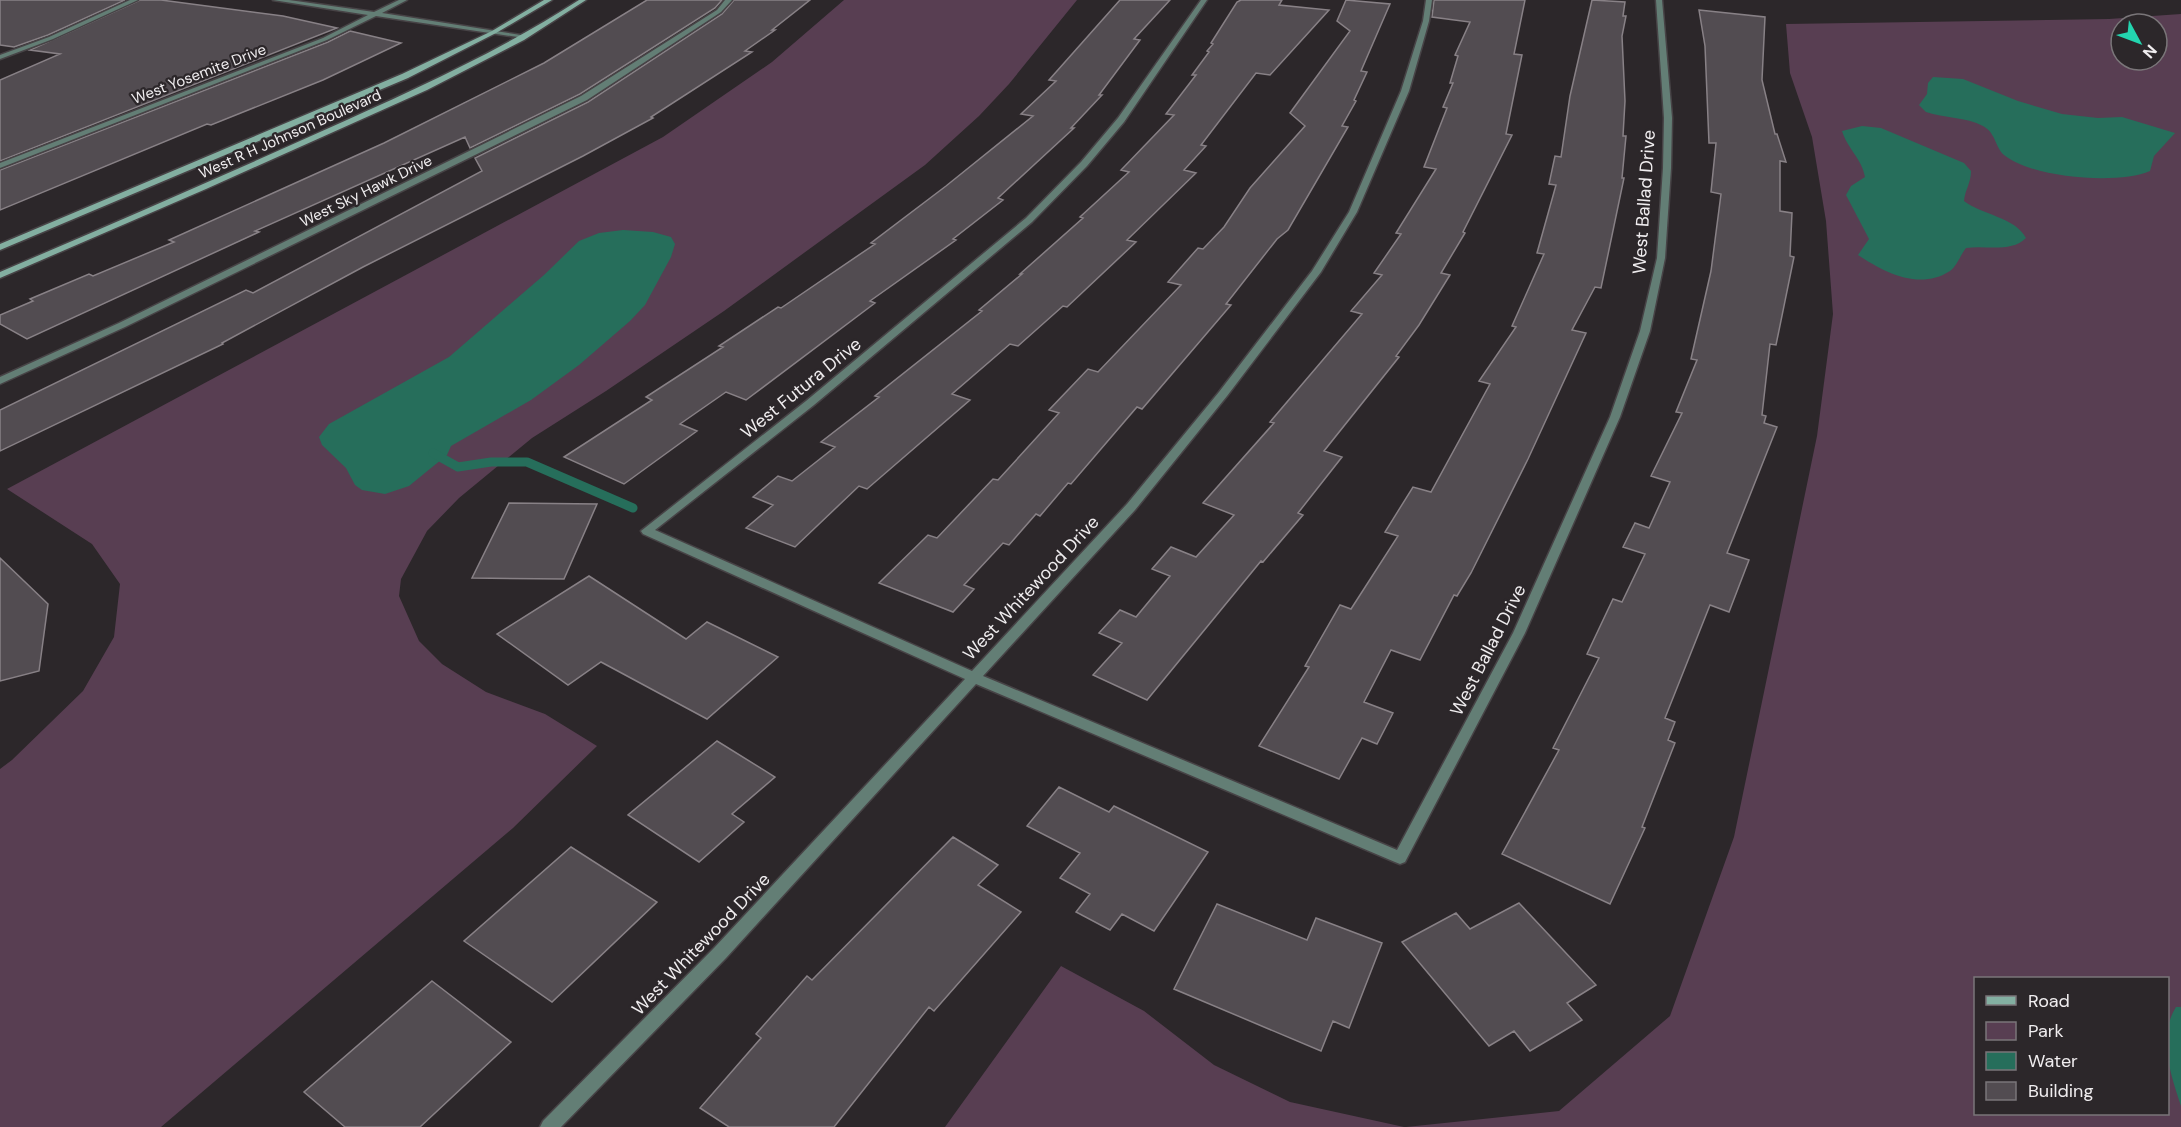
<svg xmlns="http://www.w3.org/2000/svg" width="2181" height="1127" viewBox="0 0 2181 1127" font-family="'DM Sans',sans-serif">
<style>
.green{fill:#583e52;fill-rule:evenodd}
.water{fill:#266e5b}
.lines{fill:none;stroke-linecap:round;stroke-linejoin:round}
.stream{stroke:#266e5b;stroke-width:9}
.building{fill:#524c51;stroke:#888186;stroke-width:1.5}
.street-casing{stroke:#474346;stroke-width:3}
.secondary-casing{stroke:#474346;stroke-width:3}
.street{fill:#637e75;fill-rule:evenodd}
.secondary{fill:#83afa1;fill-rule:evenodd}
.labels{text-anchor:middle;stroke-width:4.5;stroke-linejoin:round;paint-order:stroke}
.far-street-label{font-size:15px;fill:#f0edef;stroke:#2c272a}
.street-label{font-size:18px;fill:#f0edef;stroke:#2c272a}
</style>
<rect width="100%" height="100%" fill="#2c272a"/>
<path class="green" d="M844,0H1077L1009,84L979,116L925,165L724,311L606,391L532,438L459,498L427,531L401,579L399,596L419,641L442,664L486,692L545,714L597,746L513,828L161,1127H0V769L12,760L83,691L114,637L120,584L92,544L7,489L663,137L772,62Z
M2181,14V1127H1406L1559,1111L1670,1016L1734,837L1817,436L1833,314L1826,221L1812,137L1790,73L1786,24L2109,19ZM2121,24H2157V60H2121ZM1976,978H2168V1114H1976Z
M1061,966L1144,1011L1214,1065L1290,1102L1404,1127H945Z"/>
<path class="water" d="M1933,77L1963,79L2018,101L2062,114L2098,118L2122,117L2175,133L2154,156L2150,171C2118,185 2032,178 2004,155C1995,147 1996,133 1983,126C1966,117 1944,118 1926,112L1919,105L1927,94L1928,83Z
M1862,126L1881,128L1964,163L1971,171C1971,183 1965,190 1964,201C1982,215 2015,217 2026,238C2011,253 1986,245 1966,248C1961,254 1957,266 1950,271C1919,291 1884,272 1858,255L1869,239L1846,195L1851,186L1865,177C1862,159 1847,148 1842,131Z
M623,230L653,232L671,237L675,244L671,257L645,305L630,321L579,365L531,400L451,446L447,455L409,486L385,494L362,490L355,485L346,468L322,445L319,437L329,424L449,357L544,275L579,241L599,233Z
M2176,1007H2181V1106C2171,1075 2157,1037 2176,1007Z"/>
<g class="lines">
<path class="stream" d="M433,453L458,467L491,462H527L633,508"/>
</g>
<path class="building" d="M0,0H125L48,35L14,47L0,45Z
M140,0H161L283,16L337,28L0,161V80L60,54L30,50Z
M647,0H722L715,8L580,94L470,148L465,137L255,231L259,232L27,339L0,324V315L33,301L30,299L89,274L93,276L174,242L169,240L384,143L544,63Z
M734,0H810L772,30H775L745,51L752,52L651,117L653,118L583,156L363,267L222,343L223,344L0,451V410L246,290L253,293L482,171L475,158L588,102L722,14Z
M1120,0H1170L1134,39L1140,40L1099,95H1102L1071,128H1074L998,198L1003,200L953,239L956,240L870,301L875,303L746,400L726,392L680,424L697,431L624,484L564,457L652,400L646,397L723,347L719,346L778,307L781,308L875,244L871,243L946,186L1033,116L1021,114L1056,81L1049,80Z
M1241,0H1282L1279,5L1329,10L1270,75L1256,73L1201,145L1206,146L1184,170L1196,173L1127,240L1136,242L1067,307L1063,306L1018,346L1010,344L952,394L970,400L867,489L859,486L795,547L746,528L773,505L753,497L778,476L792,481L835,447L821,442L879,397L875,396L982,311L979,310L1022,274H1020L1083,218L1080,217L1129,172L1121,170L1174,115L1166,114L1196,75H1192L1209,52L1207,51L1213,44L1211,43L1237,2Z
M1346,0L1390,4L1361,71L1367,72L1354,100L1356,101L1342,126L1348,127L1288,230L1277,239L1226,304L1231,305L1142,409L1137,407L1071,484L1068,483L1040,516L1036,514L1009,545L1003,543L964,585L974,589L953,612L879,583L928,535L937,538L993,479L998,480L1059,413L1049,410L1088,369L1098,372L1181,285L1168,282L1198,248L1203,249L1224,227L1250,188L1305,126L1290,113L1350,31L1337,21Z
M1434,0H1525L1514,54L1522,55L1506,134L1512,135L1463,232L1465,233L1441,273L1450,275L1419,325L1396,356L1399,357L1324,451L1342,457L1298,513L1303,515L1263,562L1261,561L1147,700L1093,675L1122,643L1099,633L1120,610L1136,617L1170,576L1152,569L1171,547L1196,557L1234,515L1203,503L1274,423L1270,422L1362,314L1351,311L1382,275L1374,273L1401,234L1396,233L1436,169L1424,167L1447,108L1443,107L1453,83H1450L1458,56L1455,55L1470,22L1432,17Z
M1592,0L1625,2L1623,16H1626L1622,36L1625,101L1623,136H1626L1622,178H1624L1601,288L1595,287L1572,330L1586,333L1528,459L1471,573L1457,596L1454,595L1420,660L1391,650L1364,702L1393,713L1377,744L1362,738L1339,779L1259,746L1309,667L1305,666L1340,605L1351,609L1398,536L1385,532L1413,487L1431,492L1490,384L1479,381L1516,327L1512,326L1544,254L1537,253L1556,185L1549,184L1555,156L1561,157L1570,96Z
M1699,10L1765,17L1762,80L1775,134H1777L1786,162L1780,161V211L1792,213L1790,256L1794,257L1776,345L1770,344L1762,415L1766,416L1764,423L1777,427L1727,553L1749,560L1729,612L1710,605L1665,718L1675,722L1668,740L1675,743L1642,827L1645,828L1610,904L1502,854L1559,750L1553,748L1599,658L1587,654L1613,599L1622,602L1645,554L1623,547L1635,523L1649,528L1670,482L1651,476L1682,413L1676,412L1697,360L1691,359L1711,271L1721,194L1711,192L1716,143H1709L1705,46Z
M350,31L401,43L323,80L211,125L207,124L0,210V170L328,42Z
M509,503L597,504L564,579L472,578Z
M0,558L48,604L39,671L0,681Z
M589,576L686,639L707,622L778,657L707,719L601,662L568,685L497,634Z
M717,741L775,777L732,814L744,822L699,862L628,815Z
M1059,787L1109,812L1114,806L1208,852L1154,931L1122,914L1110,930L1076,912L1090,894L1060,878L1080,853L1027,826Z
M953,837L998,865L978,885L1021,912L934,1011L929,1007L834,1127H729L700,1108L761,1038L756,1034L807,976L812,980Z
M571,847L657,902L552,1002L464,941Z
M1519,903L1596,985L1567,1003L1582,1020L1530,1051L1514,1031L1489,1046L1402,942L1456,913L1470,929Z
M1217,904L1307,940L1316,918L1382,943L1349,1028L1333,1021L1321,1051L1174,989Z
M432,981L511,1042L420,1127H345L304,1092Z"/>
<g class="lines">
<defs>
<path id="street" d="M130,0H138L53,39L0,59V55L49,37Z
M273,0H289L374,12L399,0H407L382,13L527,36L524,38L376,16L327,40L0,168V163L323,38L368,15Z
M725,0H732L721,12L587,100L125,327L0,384V377L119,323L581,96L717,10Z
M1201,0H1207L1124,122L1087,166L1032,222L814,405L655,530L972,671L1127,504L1219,392L1312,271L1349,212L1401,91L1423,21L1426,0H1432L1429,21L1409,91L1357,212L1321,272L1227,396L1135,510L983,676L1397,850L1513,633L1610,417L1640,331L1657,258L1663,168L1664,118L1656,0H1662L1672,118L1671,168L1665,258L1650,331L1620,417L1525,633L1405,862L1400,864L1395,862L976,684L726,958L561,1127H540L543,1121L714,948L965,679L643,534L641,531L806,401L1026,218L1081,162L1118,118Z"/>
<path id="secondary" d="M544,0H552L496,33L408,78L0,250V244L402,74L492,31Z
M579,0H586L524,40L427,90L206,189L0,278V272C107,226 214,180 320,132C409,92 497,53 579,0Z"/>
</defs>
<use href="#street" class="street-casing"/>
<use href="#secondary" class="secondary-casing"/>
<use href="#street" class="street"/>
<use href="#secondary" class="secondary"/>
</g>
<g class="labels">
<g class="far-street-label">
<text transform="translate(199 74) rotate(-21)" y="5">West Yosemite Drive</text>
<text transform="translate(290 134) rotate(-24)" y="5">West R H Johnson Boulevard</text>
<text transform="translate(366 191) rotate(-26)" y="5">West Sky Hawk Drive</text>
</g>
<g class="street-label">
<text transform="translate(1644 202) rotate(-86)" y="6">West Ballad Drive</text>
<text transform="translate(801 388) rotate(-39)" y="6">West Futura Drive</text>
<text transform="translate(1031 588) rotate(-47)" y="6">West Whitewood Drive</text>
<text transform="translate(1488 650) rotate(-63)" y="6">West Ballad Drive</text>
<text transform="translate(701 944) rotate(-46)" y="6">West Whitewood Drive</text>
</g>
</g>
<rect x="1974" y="977" width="195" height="138" fill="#2c272a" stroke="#7a7679" stroke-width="1.5"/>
<rect x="1986" y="996" width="30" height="9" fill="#83afa1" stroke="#7a7679" stroke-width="1.5"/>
<text x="2028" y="1007" font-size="18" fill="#f0edef">Road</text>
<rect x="1986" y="1022" width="30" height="18" fill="#583e52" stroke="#7a7679" stroke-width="1.5"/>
<text x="2028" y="1037" font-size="18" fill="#f0edef">Park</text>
<rect x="1986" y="1052" width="30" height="18" fill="#266e5b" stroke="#7a7679" stroke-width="1.5"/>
<text x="2028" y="1067" font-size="18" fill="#f0edef">Water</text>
<rect x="1986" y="1082" width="30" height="18" fill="#524c51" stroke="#7a7679" stroke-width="1.5"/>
<text x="2028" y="1097" font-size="18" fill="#f0edef">Building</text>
<g transform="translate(2139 42) rotate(131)"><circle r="28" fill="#2c272a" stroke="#7a7679" stroke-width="1.5"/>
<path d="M0-4.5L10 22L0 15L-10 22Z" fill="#23d5af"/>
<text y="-9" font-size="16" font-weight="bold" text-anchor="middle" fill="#f0edef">N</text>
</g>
</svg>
